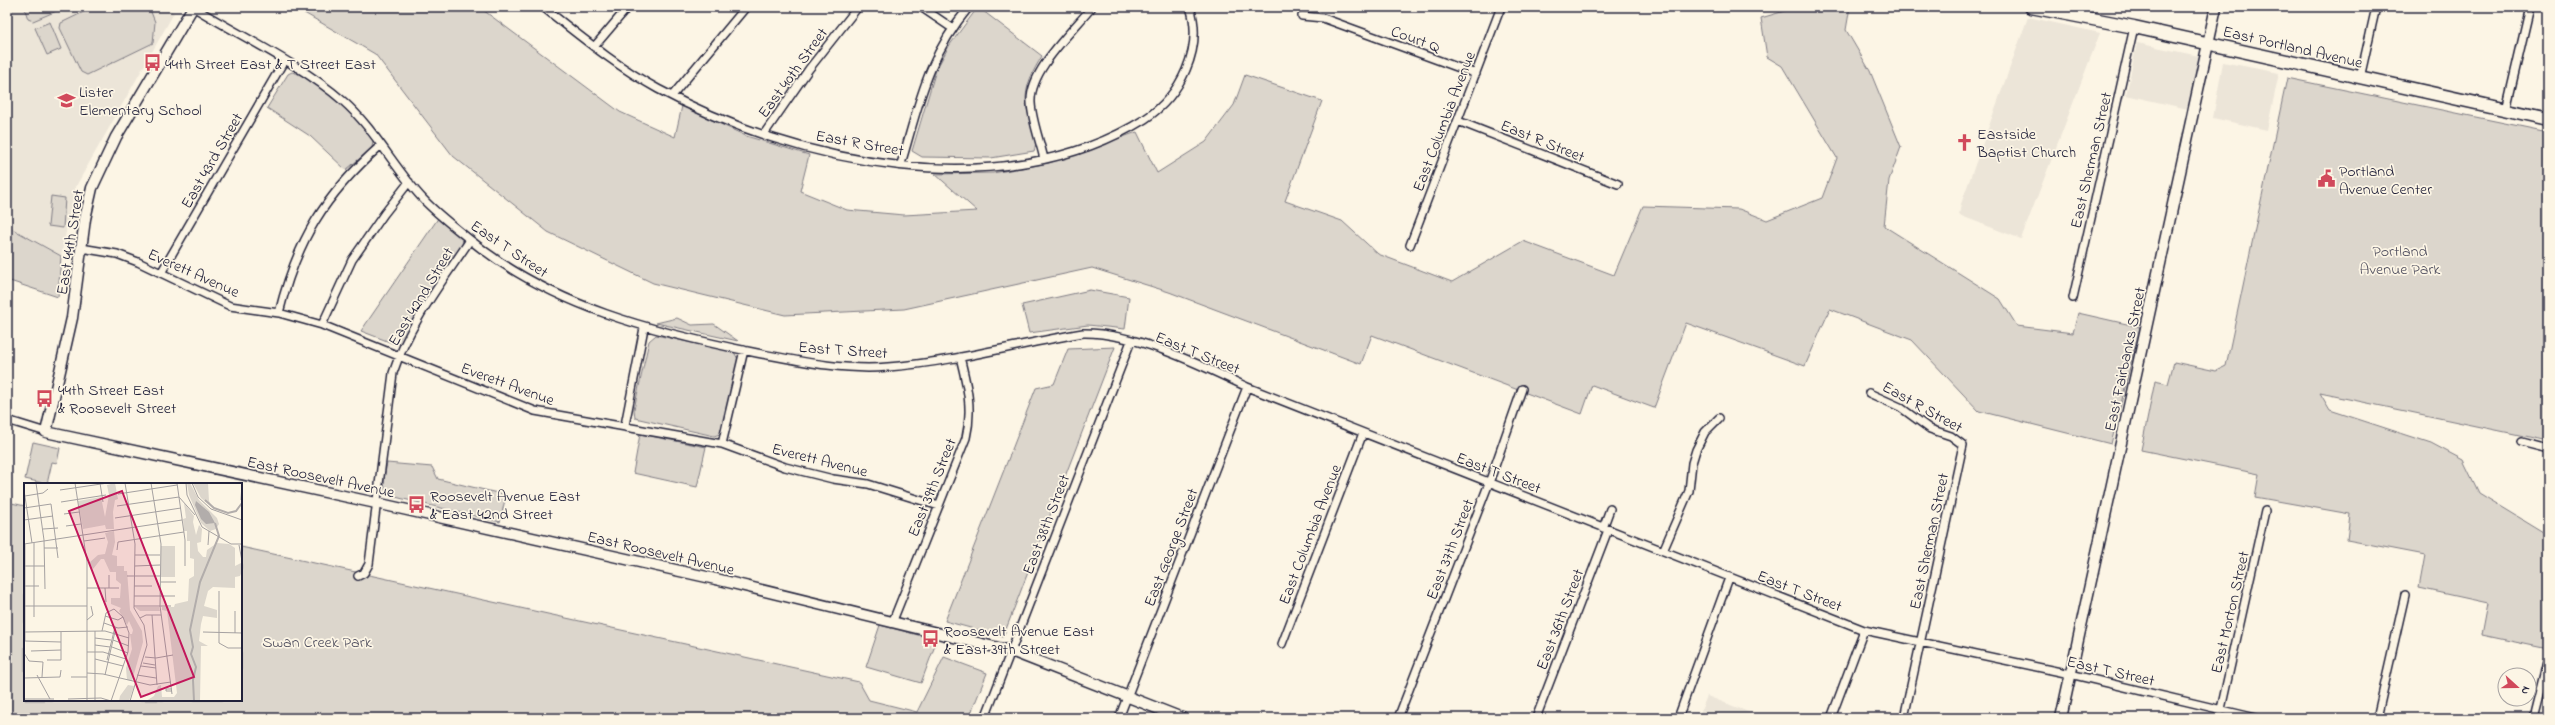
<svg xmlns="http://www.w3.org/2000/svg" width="2555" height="725" viewBox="0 0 2555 725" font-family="'Indie Flower',sans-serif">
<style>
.built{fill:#ece5d8}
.green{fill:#dcd6cc;stroke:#7f7c84}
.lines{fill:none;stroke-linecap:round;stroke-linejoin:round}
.street-casing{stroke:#22223b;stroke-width:10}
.secondary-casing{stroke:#22223b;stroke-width:13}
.primary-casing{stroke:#22223b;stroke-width:15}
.street{stroke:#fcf5e5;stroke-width:7}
.secondary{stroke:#fcf5e5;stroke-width:10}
.primary{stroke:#fcf5e5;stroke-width:12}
.labels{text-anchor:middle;stroke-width:3.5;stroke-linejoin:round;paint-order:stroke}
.street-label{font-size:16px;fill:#22223b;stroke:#fcf5e5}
.poi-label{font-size:16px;fill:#22223b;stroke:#fcf5e5;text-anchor:start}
.park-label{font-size:16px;fill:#504f5f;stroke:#fcf5e5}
.inset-river{fill:none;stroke:#b2adab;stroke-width:2}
.inset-road{fill:none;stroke:#a5a1a1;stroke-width:1}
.view{fill:#c2185b;fill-opacity:0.15;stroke:#c2185b;stroke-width:2}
.inset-edge{fill:none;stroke:#22223b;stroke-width:2}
</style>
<rect width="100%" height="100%" fill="#fcf5e5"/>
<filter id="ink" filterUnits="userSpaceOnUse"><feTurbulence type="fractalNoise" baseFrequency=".025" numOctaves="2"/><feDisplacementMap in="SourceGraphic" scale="8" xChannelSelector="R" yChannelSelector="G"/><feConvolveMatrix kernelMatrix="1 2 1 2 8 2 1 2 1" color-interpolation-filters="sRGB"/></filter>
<g filter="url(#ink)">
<path class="built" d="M7,7H167L174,13L75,188L61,256L7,226Z
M2028,17L2100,33L2021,239L1959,215L1961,204Z
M2137,43L2199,56L2188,109L2126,95Z
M2223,62L2279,73L2267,130L2213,118Z
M1707,696L1764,718H1698Z"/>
<path class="green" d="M24,7H66L33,21L28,19Z
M94,7H149L155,22L153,43L87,75L81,72L60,28L61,23Z
M294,7H479L620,112L675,137L682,106L746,136L809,155L800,191L847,210L904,215L977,211L935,174L993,173L1049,163L1137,132L1157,173L1206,142L1234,105L1245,75L1322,101L1285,201L1342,221L1378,254L1452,282L1523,241L1614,275L1643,206L1739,209L1767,220L1822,198L1837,158L1782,66L1767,57L1761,18L1798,7H1850L1846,30L1870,71L1901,147L1889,180L1884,226L2000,299L2017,326L2073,333L2078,313L2140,327L2111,444L1979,411L1912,340L1830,309L1805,366L1686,323L1654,408L1592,385L1582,414L1372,335L1361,364L1169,292L1092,268L904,309L785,315L653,283L548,232L453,156L375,54Z
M978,7L1042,56C1033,71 1025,85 1026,103C1028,119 1040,135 1034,151L991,158L922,157L912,151L936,70L949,46Z
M50,22L61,49L47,55L35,28Z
M292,72C319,78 357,119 373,140L372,148L346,170L310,136L267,108L288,74Z
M2287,78L2548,132V441L2320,393L2330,410L2431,443L2463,460L2479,493L2548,535V649L2482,635L2488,603L2419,588L2425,555L2347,540L2350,514L2255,497L2259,474L2141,450L2155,381L2168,384L2174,362L2216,371L2226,366Z
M51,196L65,198L63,228L48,226Z
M439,217L463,238L462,246L401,343L395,344L361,331Z
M7,226L61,256L58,297L7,280Z
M1090,290L1129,297L1125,329L1088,325L1029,333L1022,305Z
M677,318L692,325L714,324L738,341L656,323Z
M656,335L734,352L739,361L720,434L714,436L635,418L634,409L649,341Z
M1115,347L1003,637L945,621L1036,388L1054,384L1068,349Z
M640,434L706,447L697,487L633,473Z
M33,442L60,448L57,463L52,462L47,484L25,479Z
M387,463L432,467L438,479L506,495L500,522L391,496C380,488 385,475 387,463Z
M7,502L25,506V700H241V547L859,682L869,700L917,712L944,657L987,673L969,718H7Z
M880,625L937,640L921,683L866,667Z"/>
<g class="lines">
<defs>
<path id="street" d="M193,7C242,37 299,63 343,101C375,129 394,168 423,199C436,213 453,226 469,239C552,307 654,332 757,353C799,361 846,371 888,367C954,362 1018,344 1083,333C1134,332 1201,365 1247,387L1864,630L2070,674L2256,718
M543,7C580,36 616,66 658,89C796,164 1003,208 1145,119C1180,96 1204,49 1190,7
M921,7L952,28
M1302,16L1323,18L1476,74
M594,47L628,7
M2360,78L2376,7
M672,96L746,7
M2506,110L2530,7
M1458,121L1618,184
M764,134L809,69L858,7
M1044,159C1040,141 1032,121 1031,103C1029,70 1073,31 1092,7
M901,164C919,104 927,57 969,7
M1410,245L1501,7
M81,248L117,254L138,262L230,306L279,313L322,325L535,411L722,444L785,467L833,479L868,484L939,506
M161,273L284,61
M2073,298L2134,27
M279,313C297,240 324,196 380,146
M322,325L352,260L384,214L409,182
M1869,393L1900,407L1930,429L1951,436L1963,445L1904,718
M7,420L46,432
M625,425L644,328
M2521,442L2548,449
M722,444L744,350
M1603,528L1610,509
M1663,551L1689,491L1692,463L1696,450L1705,432L1719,418
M358,576L364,573L369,564L393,373C409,324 442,282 470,240
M892,623L966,438C973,409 967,385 960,357
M1282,644L1363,433
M985,718L1131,341
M1119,718L1247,387
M1398,718L1489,483L1522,389
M1536,718L1608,530
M1678,718L1729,578
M1831,718L1864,630
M2219,718L2265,511
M2377,718L2405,595
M2533,718L2547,662"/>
<path id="secondary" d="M193,7L116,137L92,188L85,219L72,318L46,432L376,503L720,580L1011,651L1182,718
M2061,718L2216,7"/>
<path id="primary" d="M2031,7L2134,27L2548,119"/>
</defs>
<use href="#street" class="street-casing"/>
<use href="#secondary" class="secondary-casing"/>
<use href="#primary" class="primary-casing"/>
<use href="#street" class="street"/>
<use href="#secondary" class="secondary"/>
<use href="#primary" class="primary"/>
</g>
</g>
<defs>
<symbol id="bus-bare" viewBox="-9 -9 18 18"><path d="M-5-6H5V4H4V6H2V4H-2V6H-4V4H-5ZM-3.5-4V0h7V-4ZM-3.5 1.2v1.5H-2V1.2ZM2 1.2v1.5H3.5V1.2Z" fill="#d1495b" stroke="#fcf5e5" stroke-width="2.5" paint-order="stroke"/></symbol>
<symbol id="school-bare" viewBox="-9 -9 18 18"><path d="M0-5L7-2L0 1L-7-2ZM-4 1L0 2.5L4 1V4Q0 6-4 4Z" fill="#d1495b" stroke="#fcf5e5" stroke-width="2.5" paint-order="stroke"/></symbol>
<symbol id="church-bare" viewBox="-9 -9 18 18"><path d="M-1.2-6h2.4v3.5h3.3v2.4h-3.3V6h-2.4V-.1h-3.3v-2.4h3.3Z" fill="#d1495b" stroke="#fcf5e5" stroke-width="2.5" paint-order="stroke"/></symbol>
<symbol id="civic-bare" viewBox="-9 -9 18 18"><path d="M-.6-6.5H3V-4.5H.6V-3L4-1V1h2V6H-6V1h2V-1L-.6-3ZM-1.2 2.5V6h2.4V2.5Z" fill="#d1495b" stroke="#fcf5e5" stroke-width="2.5" paint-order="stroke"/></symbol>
</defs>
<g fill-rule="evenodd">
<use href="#bus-bare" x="140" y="50" width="25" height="25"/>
<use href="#school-bare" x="54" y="88" width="25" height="25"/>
<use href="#church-bare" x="1952" y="130" width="25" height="25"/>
<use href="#civic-bare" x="2314" y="166" width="25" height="25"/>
<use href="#bus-bare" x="32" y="386" width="25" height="25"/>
<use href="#bus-bare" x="404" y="492" width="25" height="25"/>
<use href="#bus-bare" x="918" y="626" width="25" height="25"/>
</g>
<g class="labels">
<g class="street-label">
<text transform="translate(1416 38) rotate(20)" y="6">Court Q</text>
<text transform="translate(2293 46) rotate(13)" y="6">East Portland Avenue</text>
<text transform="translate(792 72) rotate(-54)" y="6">East 40th Street</text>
<text transform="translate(1443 121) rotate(-69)" y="6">East Columbia Avenue</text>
<text transform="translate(1543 140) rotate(22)" y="6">East R Street</text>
<text transform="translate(860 142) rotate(10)" y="6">East R Street</text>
<text transform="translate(211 160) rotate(-60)" y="6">East 43rd Street</text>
<text transform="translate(2090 160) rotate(-77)" y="6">East Sherman Street</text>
<text transform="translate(69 242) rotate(-81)" y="6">East 44th Street</text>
<text transform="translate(510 248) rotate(34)" y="6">East T Street</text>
<text transform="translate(194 272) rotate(24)" y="6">Everett Avenue</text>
<text transform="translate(420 296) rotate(-59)" y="6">East 42nd Street</text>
<text transform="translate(843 349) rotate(4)" y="6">East T Street</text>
<text transform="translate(1198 352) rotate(22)" y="6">East T Street</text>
<text transform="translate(2124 359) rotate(-78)" y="6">East Fairbanks Street</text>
<text transform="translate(508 383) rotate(20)" y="6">Everett Avenue</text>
<text transform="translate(1923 406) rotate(29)" y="6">East R Street</text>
<text transform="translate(820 459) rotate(14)" y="6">Everett Avenue</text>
<text transform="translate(1499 472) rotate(21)" y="6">East T Street</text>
<text transform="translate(321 476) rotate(12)" y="6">East Roosevelt Avenue</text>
<text transform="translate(931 487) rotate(-68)" y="6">East 39th Street</text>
<text transform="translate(1045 524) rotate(-69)" y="6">East 38th Street</text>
<text transform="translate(1309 534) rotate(-69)" y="6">East Columbia Avenue</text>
<text transform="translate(1928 541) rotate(-78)" y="6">East Sherman Street</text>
<text transform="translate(1170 547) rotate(-69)" y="6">East George Street</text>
<text transform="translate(1449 549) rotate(-69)" y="6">East 37th Street</text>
<text transform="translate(661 552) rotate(13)" y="6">East Roosevelt Avenue</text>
<text transform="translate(1800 590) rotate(21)" y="6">East T Street</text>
<text transform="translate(2229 612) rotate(-77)" y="6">East Morton Street</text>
<text transform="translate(1559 619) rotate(-69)" y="6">East 36th Street</text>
<text transform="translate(2111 670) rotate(13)" y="6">East T Street</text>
</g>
<g class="poi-label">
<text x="165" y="69">44th Street East &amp; T Street East</text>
<text x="79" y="97">Lister<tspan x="79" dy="18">Elementary School</tspan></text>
<text x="1977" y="139">Eastside<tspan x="1977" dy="18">Baptist Church</tspan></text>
<text x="2339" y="176">Portland<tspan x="2339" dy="18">Avenue Center</tspan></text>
<text x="58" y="395">44th Street East<tspan x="58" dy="18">&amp; Roosevelt Street</tspan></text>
<text x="430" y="501">Roosevelt Avenue East<tspan x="430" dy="18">&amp; East 42nd Street</tspan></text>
<text x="944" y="636">Roosevelt Avenue East<tspan x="944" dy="18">&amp; East 39th Street</tspan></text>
</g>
<g class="park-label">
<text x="2400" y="256">Portland<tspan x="2400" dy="18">Avenue Park</tspan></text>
<text x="317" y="647">Swan Creek Park</text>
</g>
</g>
<g transform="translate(24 483)">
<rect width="218" height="218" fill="#fcf5e5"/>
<path d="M91,0L94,16L91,17L89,29L90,46H82L81,42L59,46L54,18L77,14L81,34L85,12L83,2ZM163,0H166L175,17L193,35L195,41L192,46L186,48L177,40L165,12ZM169,0H184L185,18L189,25L177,15ZM160,20L170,33L169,39L172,52L175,42L178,46L177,59L173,60L174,68L179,74H182L183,67L193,60L205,61L211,65V83L217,80L218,88L216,93L211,94V105L189,104L184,108L180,123L193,127V135L179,133L177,141L175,158L184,163H177L176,218H122L130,213L134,203L137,202L138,214H150L153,210L143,128L138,127V124H150L151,121L164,118L165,96L170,93V76L166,75V58H163V48H160L159,36L162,35ZM90,48L91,59L88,72L93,73V83H100V88H103L106,127L118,148L119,159L108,198L103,197L102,185L108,166L106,151H108L109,147L105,138L103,142L95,128L97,125L87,121V115H96L97,101L92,97V89H86L80,76H77L69,86L65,80L74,72L81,71L84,59L81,50ZM137,63H151V94H137ZM111,124H135L136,128H116ZM104,202L110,203L105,218H95L96,213Z" fill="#dcd6cc"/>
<path d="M172,18L185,29L191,40L182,41L177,36L171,22Z" fill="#b2adab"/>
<path class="inset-river" d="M181,17L190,25L204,30L212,28L218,20M170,218L169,197L172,184L167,171L169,164L166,147L176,99L195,53L191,40"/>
<path class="inset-road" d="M12,0L20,57L21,106M51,0L63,79V218M76,0L79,19M101,0L111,61L110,125L120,142L123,162L106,218M127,0L137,61L136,123L148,211M153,0L161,57V83M162,0L163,12L178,44L207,61H218M168,0L174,14L187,26L218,37M0,7L8,60M36,7L84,0M94,11L153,2M1,13L19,10L24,6M217,17L218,0M37,19L82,12M93,23L155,14L171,32M0,25L27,21L34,75M40,31L55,29M91,35L157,25M0,37L29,33M42,43L57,41M19,46L34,45M60,58L81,55M0,61L158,37M1,61V158L37,159M184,62L185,48M215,62L218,78M20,65H34M93,67L94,59L160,49M111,72H136M0,83H21M111,83L136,82M103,93H136M136,99H152M1,103H15M110,103H128M63,105H95M81,105L82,119M85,105V92M195,108V160L204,165H218M110,113H151M0,123H63M110,123H147M211,128V150M128,132L133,202M81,133L94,137L99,134M10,134V60M116,135L122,132H137M63,137L69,132L67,123M80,140L94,145L104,144M71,148V218M78,148L82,130L90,126L99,134L105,150L104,169L87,218M0,149L81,148L105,155M179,149L218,150M71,155L87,157M89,157L105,163M71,162L86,164M88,164L104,170M7,168L37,167M63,169H79L102,176M0,170L5,178L19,179L18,194M121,174L132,175L149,172M71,176L99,183M23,177H37V149M83,177L91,144M119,180L131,182M117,183L132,185M63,190L79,191L126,202L147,199M13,192L26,216M81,192L92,144M113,192L132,195M47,194H63M0,195L36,194L37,187M148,206H142V208H148M0,216H30M44,216L77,215L87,218"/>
<path class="view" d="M98,8L170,194L117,214L45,28Z"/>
<rect width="218" height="218" class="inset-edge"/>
</g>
<rect width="2555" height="725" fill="none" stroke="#fcf5e5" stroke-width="24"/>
<rect x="12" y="12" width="2531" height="701" fill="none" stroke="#22223b" stroke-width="1.5" filter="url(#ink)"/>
<g transform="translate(2517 687) rotate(111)"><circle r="19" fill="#fcf5e5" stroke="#a5a1a1"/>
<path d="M0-3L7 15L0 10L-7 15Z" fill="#d1495b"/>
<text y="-6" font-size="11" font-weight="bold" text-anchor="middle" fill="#22223b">N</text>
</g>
</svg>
